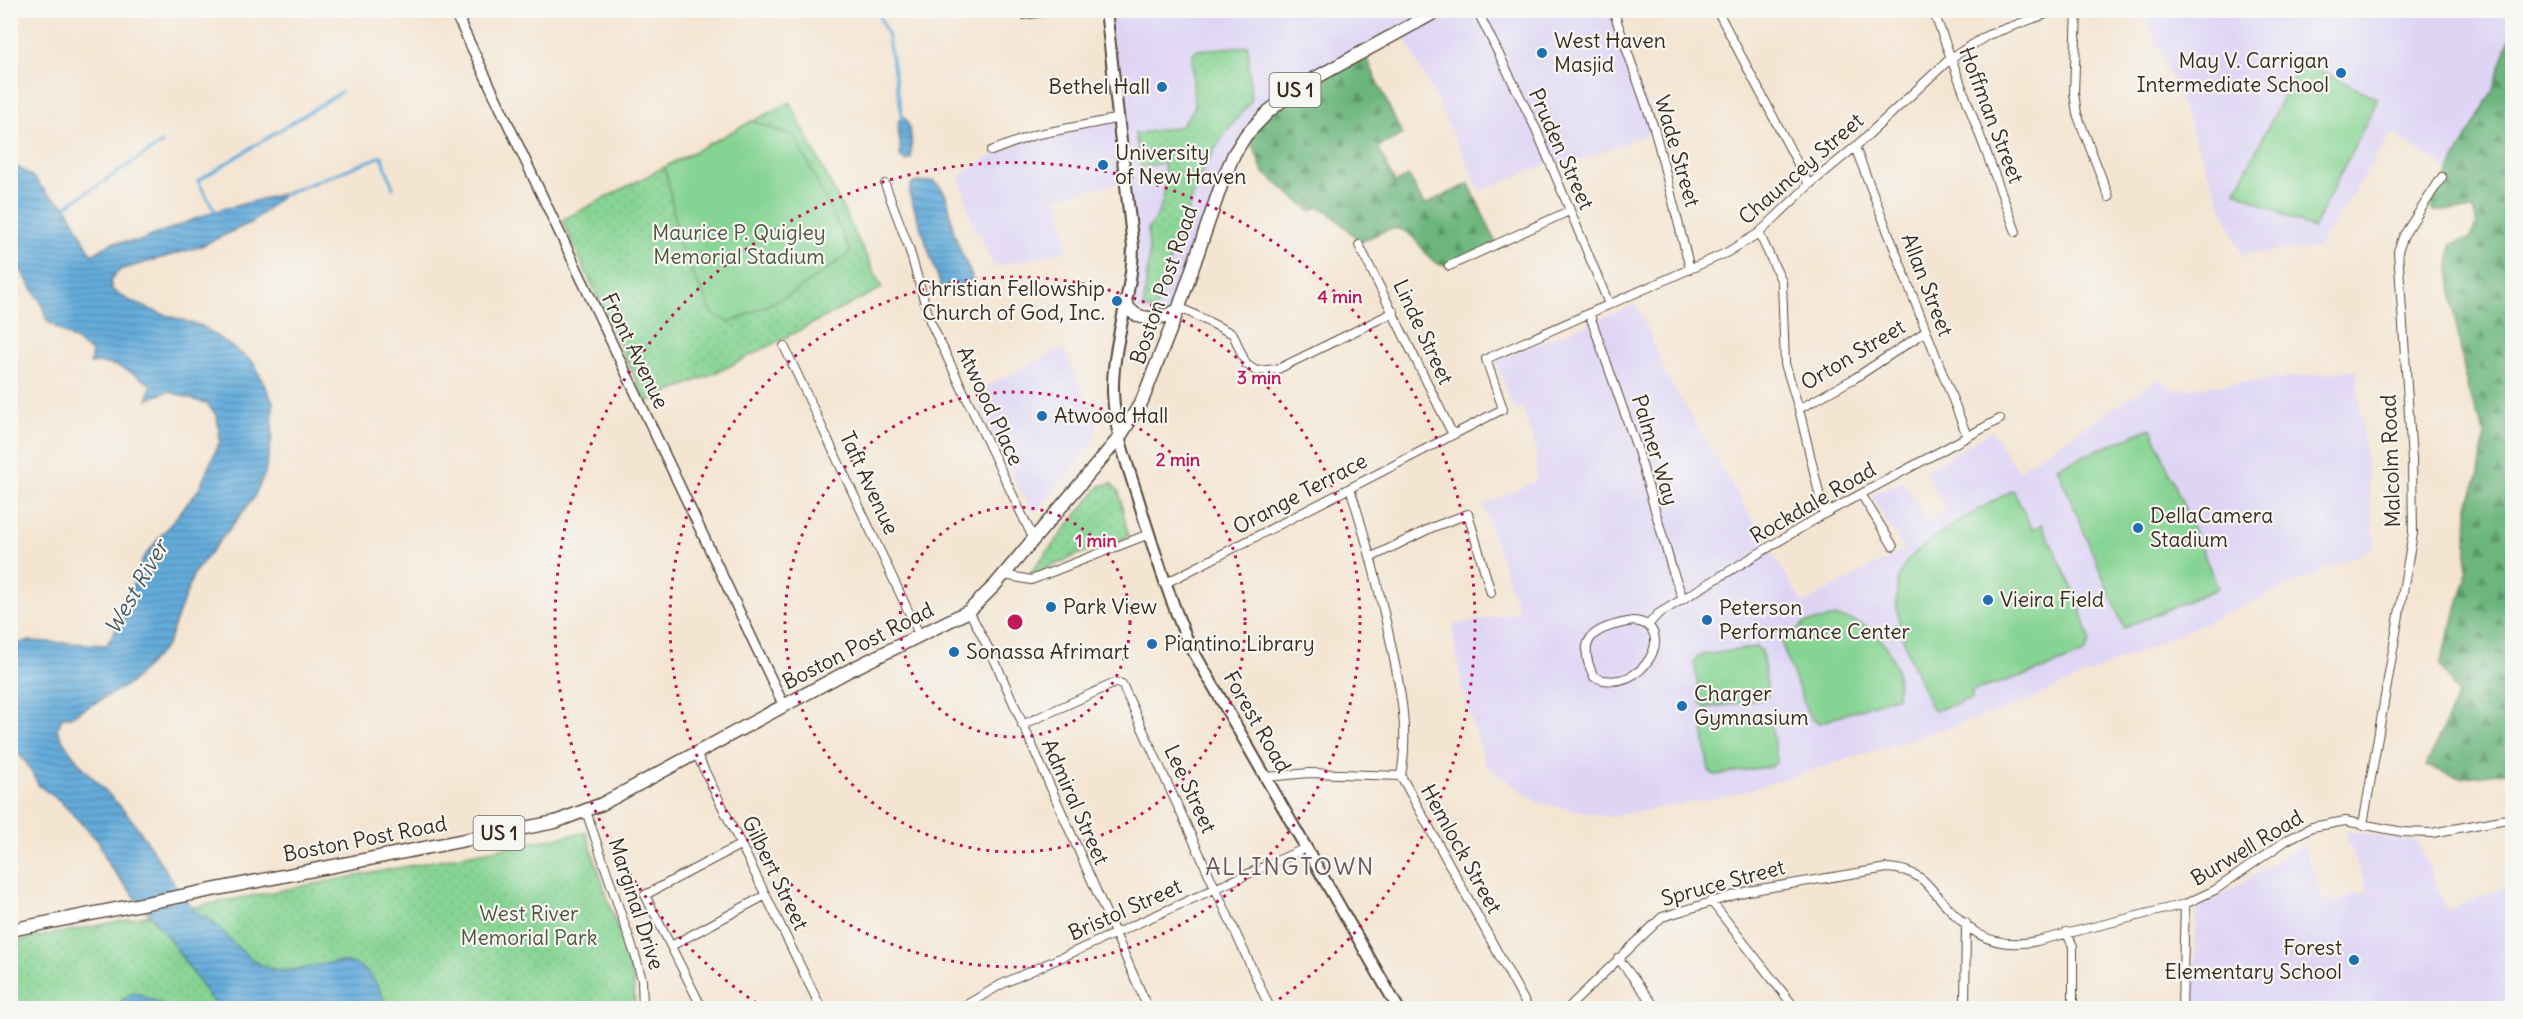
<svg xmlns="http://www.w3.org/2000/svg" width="2523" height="1019" viewBox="0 0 2523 1019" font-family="Delius,sans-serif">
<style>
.built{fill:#ded5f5}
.forest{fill:url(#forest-firs);stroke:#54704e;stroke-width:1.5}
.park{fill:url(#park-dots);stroke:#607f58;stroke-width:1.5}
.pitch{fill:#86d493;stroke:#607f58;stroke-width:1.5}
.water{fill:url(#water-rules);stroke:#506b7c;stroke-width:1.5}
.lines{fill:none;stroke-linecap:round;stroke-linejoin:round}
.stream{stroke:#64acdb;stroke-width:3}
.minor-casing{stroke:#574639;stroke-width:10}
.tertiary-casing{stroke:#574639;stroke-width:12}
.secondary-casing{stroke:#574639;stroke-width:14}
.primary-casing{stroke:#574639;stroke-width:15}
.minor{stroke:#fff;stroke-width:8}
.tertiary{stroke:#fff;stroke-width:9}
.secondary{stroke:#fff;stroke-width:10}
.primary{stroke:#fff;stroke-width:12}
.ring{fill:none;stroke:#c2185b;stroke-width:3;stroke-dasharray:3 6}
.poi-dot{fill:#1f6fb2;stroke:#f6f6f2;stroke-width:2}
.labels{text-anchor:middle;stroke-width:4.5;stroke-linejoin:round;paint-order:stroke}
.shield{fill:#f6f6f2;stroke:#73675e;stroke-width:1.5}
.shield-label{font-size:20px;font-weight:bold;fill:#3b2a1e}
.poi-label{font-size:21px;fill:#3b2a1e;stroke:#f6f6f2;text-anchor:start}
.street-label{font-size:21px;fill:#3b2a1e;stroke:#f6f6f2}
.park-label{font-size:21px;fill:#4e543b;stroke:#f6f6f2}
.water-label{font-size:22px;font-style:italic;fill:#495860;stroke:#f6f6f2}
.quarter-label{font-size:24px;letter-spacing:1.5px;fill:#70555c;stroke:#f6f6f2}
.centre{fill:#c2185b;stroke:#f6f6f2;stroke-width:3}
.ring-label{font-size:18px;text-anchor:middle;font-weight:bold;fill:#c2185b;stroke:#f6f6f2;stroke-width:4.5;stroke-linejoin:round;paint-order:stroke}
</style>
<defs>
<pattern id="forest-firs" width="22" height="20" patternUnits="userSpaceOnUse" patternTransform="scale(1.5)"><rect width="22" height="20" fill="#6cb67d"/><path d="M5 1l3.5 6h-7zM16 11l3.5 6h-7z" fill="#5a9466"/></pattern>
<pattern id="park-dots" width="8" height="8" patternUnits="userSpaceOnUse" patternTransform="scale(1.5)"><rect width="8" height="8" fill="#86d493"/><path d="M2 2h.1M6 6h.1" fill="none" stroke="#75b67e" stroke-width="1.8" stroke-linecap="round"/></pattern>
<pattern id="water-rules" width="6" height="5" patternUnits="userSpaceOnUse" patternTransform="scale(1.5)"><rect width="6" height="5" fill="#64acdb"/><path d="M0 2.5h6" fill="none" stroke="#548cb1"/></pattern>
</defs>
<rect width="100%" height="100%" fill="#f6f6f2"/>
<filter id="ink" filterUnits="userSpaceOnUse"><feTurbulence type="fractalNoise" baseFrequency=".0167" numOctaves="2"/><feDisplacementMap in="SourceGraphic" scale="12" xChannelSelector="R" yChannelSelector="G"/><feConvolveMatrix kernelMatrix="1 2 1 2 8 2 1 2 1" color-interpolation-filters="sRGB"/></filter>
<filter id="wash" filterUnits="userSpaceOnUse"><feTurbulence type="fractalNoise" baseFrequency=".008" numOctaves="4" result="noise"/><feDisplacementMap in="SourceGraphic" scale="24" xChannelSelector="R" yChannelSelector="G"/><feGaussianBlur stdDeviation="1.35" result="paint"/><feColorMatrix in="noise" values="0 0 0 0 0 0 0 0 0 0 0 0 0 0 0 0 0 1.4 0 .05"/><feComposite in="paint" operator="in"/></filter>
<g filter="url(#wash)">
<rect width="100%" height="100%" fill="#f4e5d2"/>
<path class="built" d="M2149,10L2512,11V182L2455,177L2438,163L2392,133L2317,248L2241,254L2145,13Z
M1106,11H1647L1618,24L1655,131L1553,171L1550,163L1481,191L1402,31L1246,136L1178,310L1164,317L1129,309L1126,182L1058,196L1068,250L994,267L980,233H975L960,176L979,163L1034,135L1120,118Z
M1637,304L1665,373L1803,604L1904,550L1871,495L1903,481L1928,523L1946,511L1925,470L1992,431L2017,471L2158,379L2173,390L2356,370L2375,548L2008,709L1729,796L1608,817L1537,802L1486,766L1462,688L1452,625L1519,612L1483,506L1536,481V449L1523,408L1514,410L1496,361Z
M1063,348L1096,420L1097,428L1093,442L1039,509L1034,510L1025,500L973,393Z
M2344,831L2418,841L2447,911L2509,885L2512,893V1008H2194L2196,906L2211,902L2303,845L2324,900H2340L2368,891Z"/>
<path class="forest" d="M2512,31V771L2460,778L2426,766L2458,694L2440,664L2466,579L2468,505L2479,473L2485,434L2468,390L2455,318L2449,268L2451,244L2469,239L2477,224L2473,210L2432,211V203L2492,91Z
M1364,52L1402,135L1378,147L1395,183L1409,176L1424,205L1469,184L1496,243C1482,250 1466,261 1450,265C1424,271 1420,224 1391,229C1381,231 1370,238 1361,242L1328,211L1318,207L1311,211L1263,172L1254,147L1246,136L1269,111Z"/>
<path class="park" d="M1248,46L1251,101L1222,138L1205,165L1171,255L1159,304L1153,310L1143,309L1149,258L1148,229C1165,208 1166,189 1164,163L1141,167L1135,134L1181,126L1194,109L1192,56L1196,50Z
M790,102L882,288L724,369L646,402L562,220Z
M1111,483L1119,492L1128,536L1112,543L1106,542L1032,575L1031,572L1100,486Z
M586,832L633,976L635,1008H11V942Z"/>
<path class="pitch" d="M2301,61L2378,99L2313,229L2236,191Z
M752,121L795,137L851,252L796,291L730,323L713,314L681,250L665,167Z
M2151,428L2218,588L2124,628L2057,467Z
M2013,490L2032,529L2042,524L2079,602L2090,641L2085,653L2036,672L1972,691V699L1933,711C1916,673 1881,607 1904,566C1918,541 1986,506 2013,490Z
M1836,617C1877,621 1902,656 1897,696L1820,723L1812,719L1807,711L1781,642L1805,623Z
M1756,647L1762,651L1768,694L1764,699L1706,708L1701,704L1694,662L1698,656Z
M1765,714L1770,718L1777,761L1773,766L1715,775L1709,771L1703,728L1707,723Z"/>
<path class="water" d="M904,117C912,125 912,146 911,159L906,161L900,156C902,143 896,131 899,120Z
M11,163L32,176L48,194L66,206L92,255L113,242L139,241L215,211L286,193L252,222L199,247L120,270L110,280L112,290L130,301L159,313L202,326L253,362L273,402L272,438L265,473L253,499L194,573L167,645L131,683L70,717H63L57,729C73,764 108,790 132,820C154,849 170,882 194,910C200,916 210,918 216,925C232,941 244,957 264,966C311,988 358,921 387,1008H217L170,940L108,864L99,842L60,801L39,786L27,764L11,745V645L28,641L107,645L118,624L143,558L199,489L220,441L217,416L207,404L168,391L147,400L151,385C133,372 112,360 90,364L92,352L47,321L41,302L13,258H11Z
M933,181C950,191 949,211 953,228C956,244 966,261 972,277L970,285C960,289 951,291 941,287L909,193L912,183Z
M134,992L162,1004L165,1008H111Z"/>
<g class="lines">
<path class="stream" d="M877,10L887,33L903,120
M284,194L382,156L393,188
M66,206L162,143
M216,213L198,181L341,92"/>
</g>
</g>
<g filter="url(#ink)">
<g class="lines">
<defs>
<path id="minor" d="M1477,10L1536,129L1609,304
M1613,10L1655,131L1690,269
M1717,10L1809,185
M1933,10L2016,232
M2077,10L2074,93L2077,114L2109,197
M1023,15L1059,10
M458,21L477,10
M1855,147L1967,436
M991,151L1034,135L1120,118
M885,184L909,248L930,321L1034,540
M1759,233L1782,282L1785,364L1799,409L1824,514
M1359,245L1453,435
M1449,266L1569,211
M1179,307L1233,334L1246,364L1256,371L1278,369L1394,312
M1589,313L1638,451L1672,569L1683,599
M784,346L920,636
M1799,409L1855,378L1925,332
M1350,488C1366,537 1378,585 1389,635C1399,683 1410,727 1401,776L1528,1008
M1861,494L1893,546
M1372,557L1433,527L1468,514L1491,593
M1004,575L1031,580L1149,534
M1164,584L1503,409L1486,359L1726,253L1759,233L1809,185L1855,147L1951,58L1988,35L2057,10
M969,611L995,661L1148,1008
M1633,621C1680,624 1644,698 1594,677C1574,637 1596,627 1633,621Z
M1648,625L1658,614L1824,514L2000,419
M1022,725L1115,683L1122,684L1270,1008
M696,753L821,1008
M1267,777L1309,773L1401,776
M586,811L636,958L642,980L643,1008
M2363,825L2413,533L2412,460L2398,251L2404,235L2442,177
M1711,901L1795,1008
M2066,932L2073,946V1008
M671,946L766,895
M1618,958L1656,1008
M702,1008L645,895L740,845
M961,1008L1002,984L1306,848
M1568,1008L1662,917L1748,891L1887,868C1901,869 1911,871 1923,880C1960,918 1977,953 2037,941L2185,904L2215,890L2287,840L2312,827L2345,821L2403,832L2432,833L2512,818
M1965,1008L1966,923
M2182,1008L2185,904"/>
<path id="tertiary" d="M454,10L784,706"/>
<path id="secondary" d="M1106,10L1133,247C1132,296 1112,343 1113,392C1114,428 1126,461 1137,495C1152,545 1168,594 1188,642L1398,1008"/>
<path id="primary" d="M1125,302C1135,324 1161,320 1178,310
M10,930L555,822L602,804L850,670L969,611L995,585L1119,438L1142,401L1178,310L1224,177L1234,154L1246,135L1269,111L1299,87L1439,10"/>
</defs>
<use href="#minor" class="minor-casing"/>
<use href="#tertiary" class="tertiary-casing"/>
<use href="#secondary" class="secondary-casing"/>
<use href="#primary" class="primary-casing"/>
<use href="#minor" class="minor"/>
<use href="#tertiary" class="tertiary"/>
<use href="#secondary" class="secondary"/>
<use href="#primary" class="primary"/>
</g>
</g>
<g class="ring">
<circle cx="1015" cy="622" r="115"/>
<circle cx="1015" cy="622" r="230"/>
<circle cx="1015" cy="622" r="345"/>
<path d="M764 1008A460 460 0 1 1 1266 1008"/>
</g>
<g class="poi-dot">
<circle cx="1542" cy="53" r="6"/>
<circle cx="2341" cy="73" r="6"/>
<circle cx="1162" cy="87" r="6"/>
<circle cx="1103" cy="165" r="6"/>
<circle cx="1117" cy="301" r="6"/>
<circle cx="1042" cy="416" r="6"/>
<circle cx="2138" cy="528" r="6"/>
<circle cx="1988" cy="600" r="6"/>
<circle cx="1051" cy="607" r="6"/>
<circle cx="1707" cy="620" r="6"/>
<circle cx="1152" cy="644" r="6"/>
<circle cx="954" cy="652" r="6"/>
<circle cx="1682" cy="706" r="6"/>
<circle cx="2354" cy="960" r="6"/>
</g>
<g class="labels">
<g class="shield">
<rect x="1269.5" y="73" width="51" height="34" rx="4.5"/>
<rect x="473.5" y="816" width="51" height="34" rx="4.5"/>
</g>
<g class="shield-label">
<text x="1295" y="97">US 1</text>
<text x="499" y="840">US 1</text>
</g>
<g class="poi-label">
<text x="1554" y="48">West Haven<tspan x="1554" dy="24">Masjid</tspan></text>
<text x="2329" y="68" text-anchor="end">May V. Carrigan<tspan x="2329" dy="24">Intermediate School</tspan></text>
<text x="1150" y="94" text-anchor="end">Bethel Hall</text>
<text x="1115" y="160">University<tspan x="1115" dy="24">of New Haven</tspan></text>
<text x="1105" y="296" text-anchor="end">Christian Fellowship<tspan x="1105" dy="24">Church of God, Inc.</tspan></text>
<text x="1054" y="423">Atwood Hall</text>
<text x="2150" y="523">DellaCamera<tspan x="2150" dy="24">Stadium</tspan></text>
<text x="2000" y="607">Vieira Field</text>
<text x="1063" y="614">Park View</text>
<text x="1719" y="615">Peterson<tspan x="1719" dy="24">Performance Center</tspan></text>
<text x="1164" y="651">Piantino Library</text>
<text x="966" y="659">Sonassa Afrimart</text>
<text x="1694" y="701">Charger<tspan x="1694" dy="24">Gymnasium</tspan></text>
<text x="2342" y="955" text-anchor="end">Forest<tspan x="2342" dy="24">Elementary School</tspan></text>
</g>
<g class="street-label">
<text transform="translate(1991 115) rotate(69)" y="7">Hoffman Street</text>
<text transform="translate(1561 149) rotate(66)" y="7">Pruden Street</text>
<text transform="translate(1677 151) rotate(74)" y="7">Wade Street</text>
<text transform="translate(1801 169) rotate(-41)" y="7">Chauncey Street</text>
<text transform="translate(1164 285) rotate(-71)" y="7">Boston Post Road</text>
<text transform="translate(1927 285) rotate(69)" y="7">Allan Street</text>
<text transform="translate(1423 332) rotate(65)" y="7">Linde Street</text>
<text transform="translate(635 351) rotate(64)" y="7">Front Avenue</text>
<text transform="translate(1853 355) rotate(-31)" y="7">Orton Street</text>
<text transform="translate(990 406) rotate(65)" y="7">Atwood Place</text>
<text transform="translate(1655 450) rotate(73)" y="7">Palmer Way</text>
<text transform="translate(2391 461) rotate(-92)" y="7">Malcolm Road</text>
<text transform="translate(869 483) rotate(65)" y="7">Taft Avenue</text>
<text transform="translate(1300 494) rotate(-28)" y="7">Orange Terrace</text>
<text transform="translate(1813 503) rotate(-30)" y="7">Rockdale Road</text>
<text transform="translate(858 646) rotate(-27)" y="7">Boston Post Road</text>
<text transform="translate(1257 722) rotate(60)" y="7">Forest Road</text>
<text transform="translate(1190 789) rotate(65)" y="7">Lee Street</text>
<text transform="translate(1075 802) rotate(66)" y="7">Admiral Street</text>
<text transform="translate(365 839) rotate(-11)" y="7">Boston Post Road</text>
<text transform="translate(2247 848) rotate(-31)" y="7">Burwell Road</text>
<text transform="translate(1461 849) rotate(61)" y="7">Hemlock Street</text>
<text transform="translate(775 873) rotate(64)" y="7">Gilbert Street</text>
<text transform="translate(1723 883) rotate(-15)" y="7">Spruce Street</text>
<text transform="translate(636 904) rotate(72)" y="7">Marginal Drive</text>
<text transform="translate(1125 910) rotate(-24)" y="7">Bristol Street</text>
</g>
<g class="park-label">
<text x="739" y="240">Maurice P. Quigley<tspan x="739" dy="24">Memorial Stadium</tspan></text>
<text x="529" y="921">West River<tspan x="529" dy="24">Memorial Park</tspan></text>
</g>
<g class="water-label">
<text transform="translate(136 587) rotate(-60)" y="8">West River</text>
</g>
<g class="quarter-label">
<text x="1290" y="875">ALLINGTOWN</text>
</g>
</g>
<circle cx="1015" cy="622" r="9" class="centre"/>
<g class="ring-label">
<text x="1340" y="303">4 min</text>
<text x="1259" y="384">3 min</text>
<text x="1178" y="466">2 min</text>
<text x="1096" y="547">1 min</text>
</g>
<rect width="2523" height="1019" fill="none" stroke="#f6f6f2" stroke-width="36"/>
</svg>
